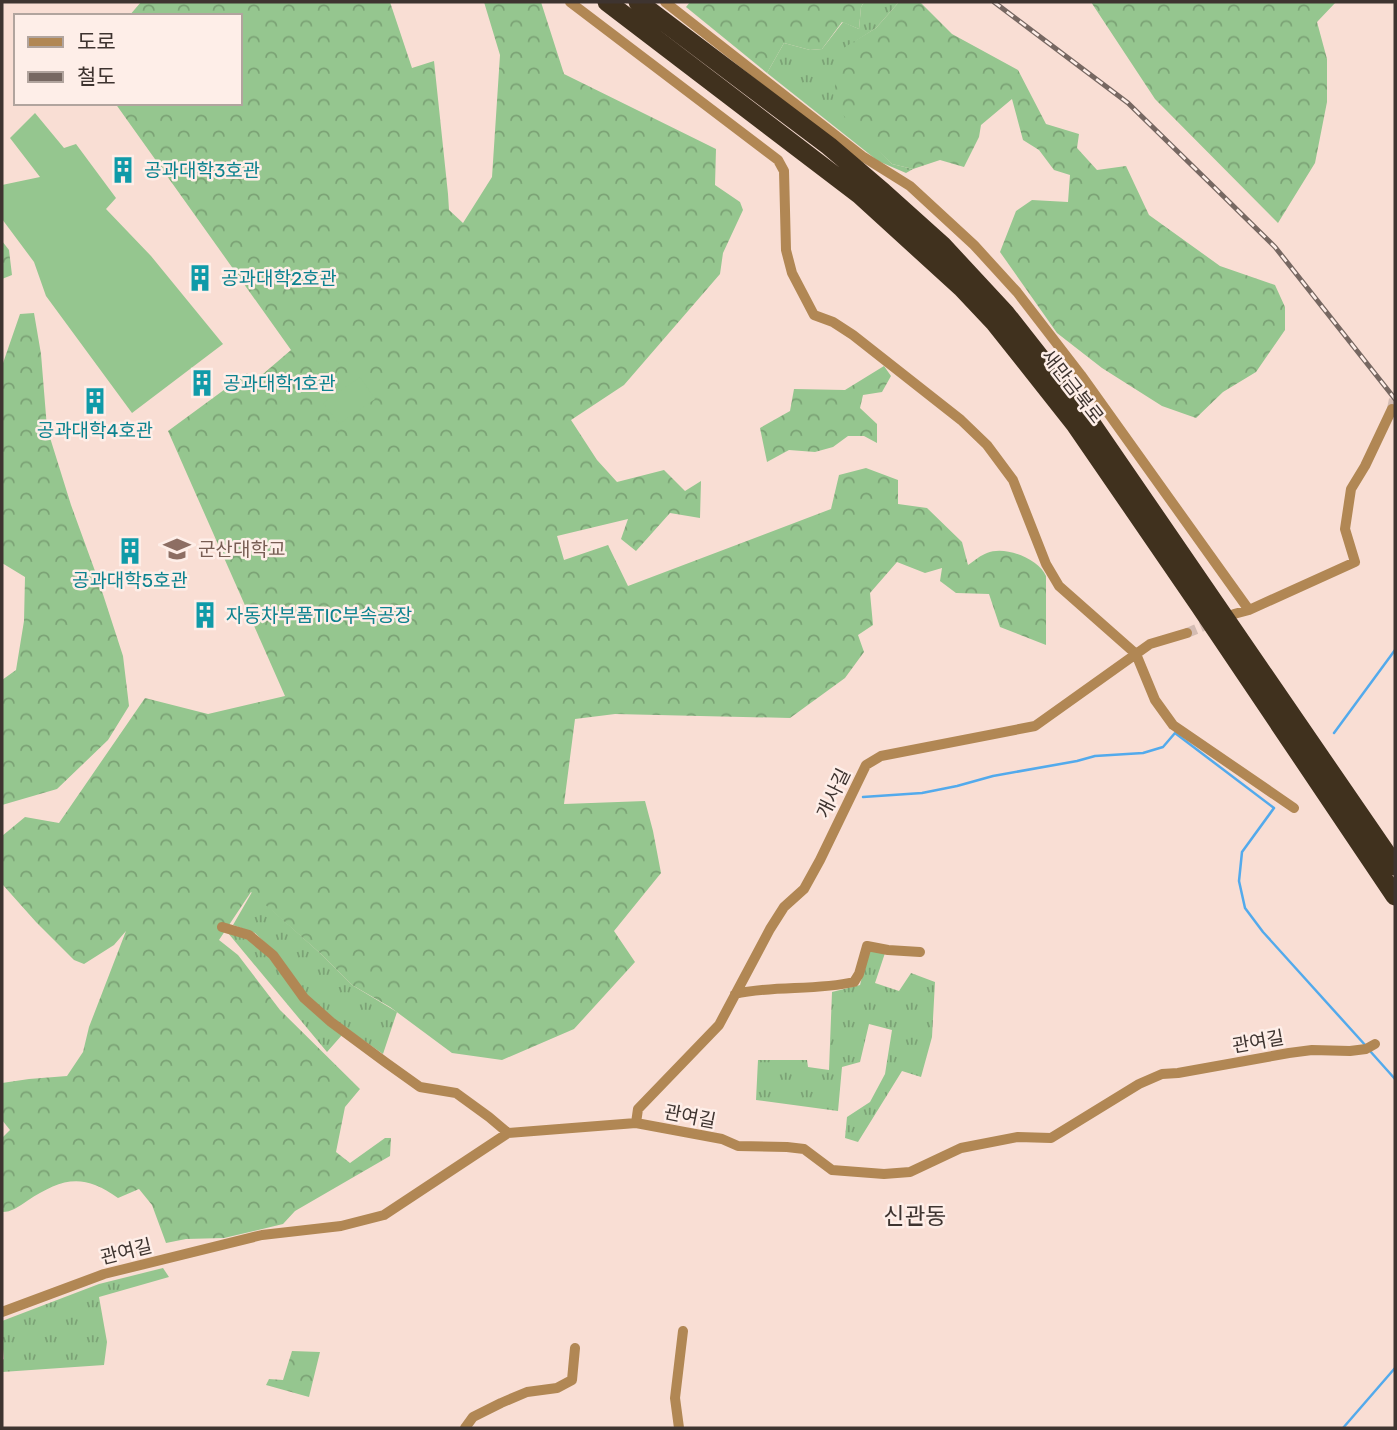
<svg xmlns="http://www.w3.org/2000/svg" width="1397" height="1430" viewBox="0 0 1397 1430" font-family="Rubik,'Noto Sans KR',sans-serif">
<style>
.grass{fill:url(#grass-tufts)}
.forest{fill:url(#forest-crowns)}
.garden{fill:#95c68f}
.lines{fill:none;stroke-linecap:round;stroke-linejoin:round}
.stream{stroke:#53aaec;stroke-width:2.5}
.street-tunnel{stroke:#d4bcb3;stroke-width:10;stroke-dasharray:10 5;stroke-linecap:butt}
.street{stroke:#b18754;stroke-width:10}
.highway{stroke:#40311e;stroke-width:19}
.rail-casing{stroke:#776862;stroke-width:5}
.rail{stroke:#feeee8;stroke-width:2.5;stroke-dasharray:8;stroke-linecap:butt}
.labels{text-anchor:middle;stroke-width:5;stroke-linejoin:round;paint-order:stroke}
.culture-label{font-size:19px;fill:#0d838f;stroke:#feeee8;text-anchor:start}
.street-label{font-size:19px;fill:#3e3430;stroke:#feeee8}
.education-label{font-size:19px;fill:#785e54;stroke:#feeee8;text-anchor:start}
.quarter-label{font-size:23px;fill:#3e3430;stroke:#feeee8}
</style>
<defs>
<pattern id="grass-tufts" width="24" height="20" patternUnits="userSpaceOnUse" patternTransform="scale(1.75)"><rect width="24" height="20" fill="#95c68f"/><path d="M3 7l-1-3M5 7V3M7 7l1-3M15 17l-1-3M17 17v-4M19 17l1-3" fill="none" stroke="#7ba275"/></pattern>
<pattern id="forest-crowns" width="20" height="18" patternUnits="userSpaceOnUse" patternTransform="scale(1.75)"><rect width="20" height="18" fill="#95c68f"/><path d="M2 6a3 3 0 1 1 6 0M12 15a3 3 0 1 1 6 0" fill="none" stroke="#7ba275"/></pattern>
</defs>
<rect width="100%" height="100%" fill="#f9ded4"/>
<path class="grass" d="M864,2H899L876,28L845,48L874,145L892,164L913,169L906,173L878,161L767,73L784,43L810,50L822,49L843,22L859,29L861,7Z
M252,892L321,954L352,985L397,1012L383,1054L330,1017L302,990L279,956L255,933L233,925Z
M228,933L250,940L269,957L342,1035L327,1052Z
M869,950L885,953L875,983L899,991L911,973L935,982L932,1037L921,1077L902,1071L858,1142L845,1138L847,1117L870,1102L885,1074L892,1030L869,1024L860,1062L842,1067L838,1111L756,1100L758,1060H807L808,1067L829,1070L832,992L860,985Z
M163,1268L169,1277L99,1297L107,1342L104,1365L2,1372V1360L4,1359L2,1339V1321L99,1284Z"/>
<path class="forest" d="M141,2H390L412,68L434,61L448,194L449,210L463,223L492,177L500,55L484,2H541L564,74L716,149L715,185L740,202L743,210L723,253L720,274L624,385L571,420L597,460L617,482L664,470L685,491L701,481L700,518L670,513L636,551L621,539L628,519L557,536L564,560L608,545L628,586L831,509L839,475L866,468L898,480V504L927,508L962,542L968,565C974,561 981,555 987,553C1005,545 1039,559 1046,576V645L1000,627L989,594L956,593L940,581L942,568L925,573L897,562L870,593L873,625L858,635L864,652L845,678L790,718L615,714L575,719L564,804L645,801L653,831L661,873L614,931L635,962L574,1029L502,1060L452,1053L390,1007L352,985L321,954L251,892L219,940L238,955L280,1010L360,1089L345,1107L336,1152L350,1163L385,1138H391L390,1156L295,1211L283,1224L224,1238L186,1239L166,1243L152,1205L139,1189L118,1198C82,1172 61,1179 27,1201C18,1207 12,1212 2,1212V1138L10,1130L2,1120V1083L29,1079L67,1076L83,1052L89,1027L126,931L114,945L84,964L74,960L36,922L3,885L2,836L25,817L59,823L145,698L208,714L285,696L168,431L247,373L256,380L291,350L115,103H240V16H129Z
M690,2H864L861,7L859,29L842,22L822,49L810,50L784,43L767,73L686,7Z
M899,2H920L952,34L1018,70L1046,124L1079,134L1077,148L1097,170L1126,166L1149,215L1220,266L1275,285L1285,307V330L1256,372L1223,392L1196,418L1162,406L1102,368L1057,333L1000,252L1016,211L1032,200L1068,202L1070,175L1054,170L1039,150L1023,140L1012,99L981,125L979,137L964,167L940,160L913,169L892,164L839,111L833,98L837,74L845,47L876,28Z
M1091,2H1336L1317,22L1327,59V102L1315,163L1278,223L1155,99Z
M2,241L9,250L12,275L2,279Z
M34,313L41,354L47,428L71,505L99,582L123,656L129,706L108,740L57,789L2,805V680L16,670L24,621L25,577L2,563V366L20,314Z
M884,366L891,376L882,392L863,395L860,408L877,424V443L864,436H848L833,447L815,452L789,450L767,462L760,428L790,411L794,389L845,390Z
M292,1351L320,1352L309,1397L266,1385L269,1379L283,1380Z"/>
<path class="garden" d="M35,113L64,148L76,144L116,198L106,209L151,256L223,344L132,413L46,296L34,262L2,219V185L40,177L10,138Z
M360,377L375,399L339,424L323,403Z"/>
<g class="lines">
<path class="stream" d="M1334,733L1395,650
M863,797L922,793L957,786L993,776L1077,761L1095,756L1143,753L1163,747L1175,733L1274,808L1242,852L1239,881L1245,908L1263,932L1366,1046
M1370,1051L1395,1079
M1343,1428L1395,1368"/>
<path class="street-tunnel" d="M1392,409L1395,394
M1187,633L1215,621"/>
<path class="street" d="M570,2L778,160L784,171L786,250L792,273L814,315L833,322L853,335L961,420L987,445L1013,480L1046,564L1059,586L1136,654L1155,700L1173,725L1294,808
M665,2L862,156L910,186L974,245L1017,292L1081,375L1249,610
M1234,614L1249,610L1355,562L1345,529L1351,489L1365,466L1392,409
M222,927L249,935L273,955L304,998L331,1022L385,1062L420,1087L456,1093L489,1117L508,1133
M735,994C774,985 815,991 854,982L859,974L867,946L888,950L920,952
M636,1123L638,1109L719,1025L770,929L784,907L804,889L820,860L866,765L881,756L1035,726L1150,644L1187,633
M2,1312L104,1274L262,1235L341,1226L384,1215L508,1133L636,1123L722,1139L738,1146L787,1147L804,1149L832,1170L884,1174L910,1172L961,1148L1018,1137L1051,1138L1139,1084L1162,1074L1178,1073L1289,1053L1312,1050L1350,1051L1366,1049L1375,1044
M465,1428L473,1417L501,1403L527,1392L557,1388L572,1380L575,1348
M679,1428L675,1398L683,1331"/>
<path class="highway" d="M607,2L860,195L962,288L995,323L1075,424L1200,606L1395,896
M638,2L829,146L883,192L942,245L1006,314L1087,417L1395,866"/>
<defs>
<path id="rail" d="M994,2L1128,103L1213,186L1275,247L1395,399"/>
</defs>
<use href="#rail" class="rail-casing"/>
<use href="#rail" class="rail"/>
</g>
<defs>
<symbol id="building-bare" viewBox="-9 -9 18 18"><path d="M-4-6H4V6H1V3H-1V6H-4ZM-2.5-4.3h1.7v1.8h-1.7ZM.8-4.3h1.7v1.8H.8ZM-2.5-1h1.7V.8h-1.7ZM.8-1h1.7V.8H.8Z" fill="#0f9aa8" stroke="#feeee8" stroke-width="2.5" paint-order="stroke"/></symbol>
<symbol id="university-bare" viewBox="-9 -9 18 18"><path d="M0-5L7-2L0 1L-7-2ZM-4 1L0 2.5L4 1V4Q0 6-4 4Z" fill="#8d6e63" stroke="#feeee8" stroke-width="2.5" paint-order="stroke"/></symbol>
</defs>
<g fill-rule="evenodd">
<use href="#building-bare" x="104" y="151" width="38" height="38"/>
<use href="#building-bare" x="181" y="259" width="38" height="38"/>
<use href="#building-bare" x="183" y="364" width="38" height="38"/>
<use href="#building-bare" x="76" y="382" width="38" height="38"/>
<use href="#university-bare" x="158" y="530" width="38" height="38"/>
<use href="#building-bare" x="111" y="532" width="38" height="38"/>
<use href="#building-bare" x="186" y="596" width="38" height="38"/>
</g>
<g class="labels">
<g class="culture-label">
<text x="144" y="177">공과대학3호관</text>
<text x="221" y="285">공과대학2호관</text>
<text x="223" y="390">공과대학1호관</text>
<text x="95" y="437" text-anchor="middle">공과대학4호관</text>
<text x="130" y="587" text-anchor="middle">공과대학5호관</text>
<text x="226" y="622">자동차부품TIC부속공장</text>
</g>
<g class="street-label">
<text transform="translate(1073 386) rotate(52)" y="7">새만금북로</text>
<text transform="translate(833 793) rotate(-64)" y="7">개사길</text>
<text transform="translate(1258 1041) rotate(-10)" y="7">관여길</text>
<text transform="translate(690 1116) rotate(11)" y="7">관여길</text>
<text transform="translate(126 1251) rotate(-14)" y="7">관여길</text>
</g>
<g class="education-label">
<text x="198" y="556">군산대학교</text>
</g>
<g class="quarter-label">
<text x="915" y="1224">신관동</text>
</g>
</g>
<rect width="1397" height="1430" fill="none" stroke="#3e3430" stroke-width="7"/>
<rect x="14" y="14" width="228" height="91" fill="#feeee8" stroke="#b1a49e" stroke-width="2"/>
<rect x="28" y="37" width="35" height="10" fill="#b18754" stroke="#b1a49e" stroke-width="2"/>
<text x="77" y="49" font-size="21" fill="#3e3430">도로</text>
<rect x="28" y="72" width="35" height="10" fill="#776862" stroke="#b1a49e" stroke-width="2"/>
<text x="77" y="84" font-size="21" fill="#3e3430">철도</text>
</svg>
